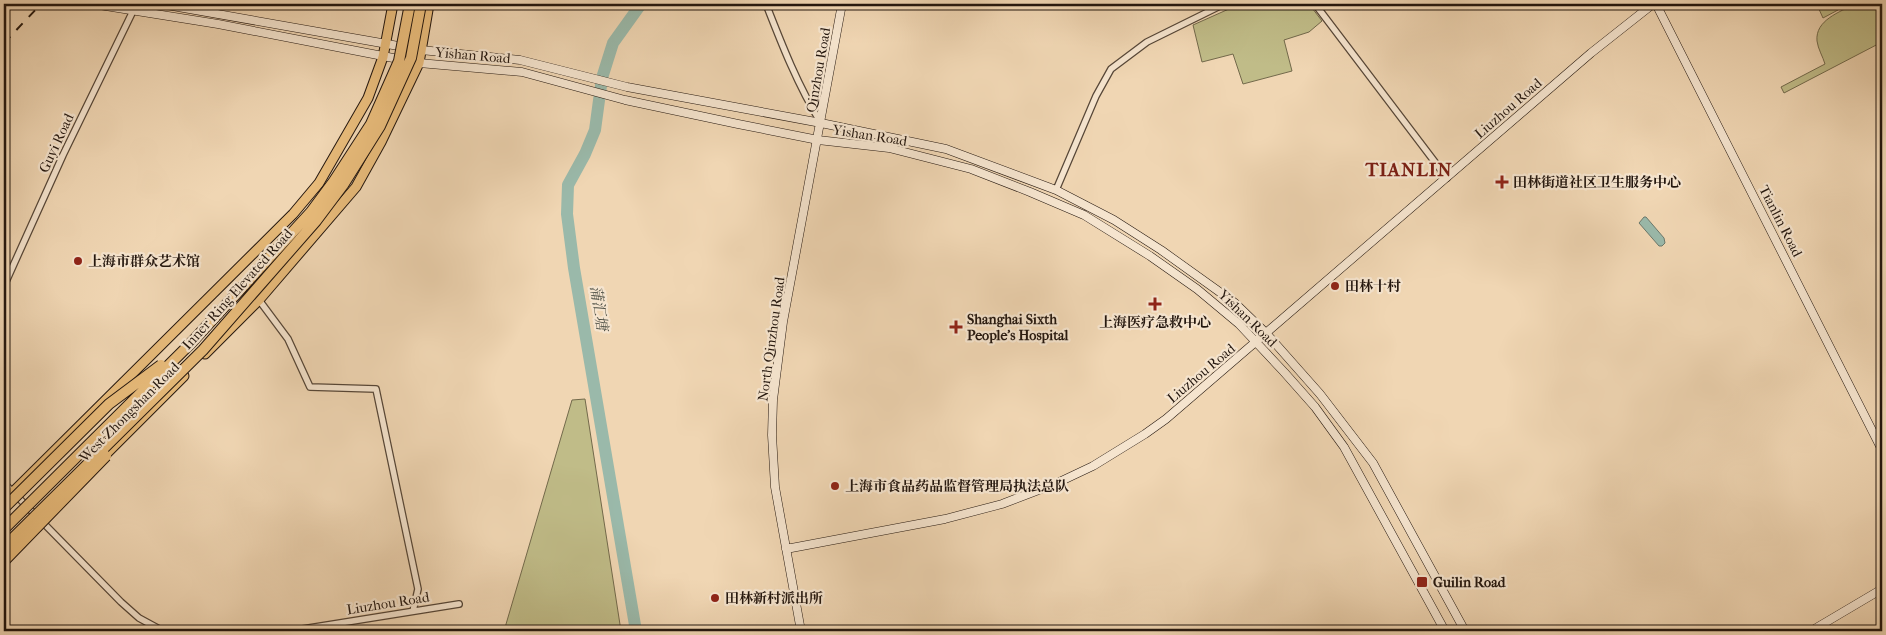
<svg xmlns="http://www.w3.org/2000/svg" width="1886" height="635" viewBox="0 0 1886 635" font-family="'IM FELL French Canon','Noto Serif SC',serif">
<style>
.green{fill:#c0bc88;stroke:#72694b}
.water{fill:#9ab9aa;stroke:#6a786c}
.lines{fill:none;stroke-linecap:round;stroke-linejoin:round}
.river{stroke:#9ab9aa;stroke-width:12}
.street-casing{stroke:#564637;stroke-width:8}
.secondary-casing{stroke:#23160e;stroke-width:9}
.primary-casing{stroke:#23160e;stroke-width:11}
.street{stroke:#f5e4ce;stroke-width:5.5}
.secondary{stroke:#f5e4ce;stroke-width:8}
.primary{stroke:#e8bb7a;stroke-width:9}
.rail{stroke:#23160e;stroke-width:2;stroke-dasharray:9 9;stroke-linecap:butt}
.highway-bridge-casing{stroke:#23160e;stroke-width:12;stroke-linecap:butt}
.highway-bridge{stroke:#e8bb7a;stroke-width:10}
.poi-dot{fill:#8f2418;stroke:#f5e4ce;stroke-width:2}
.labels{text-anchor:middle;stroke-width:4.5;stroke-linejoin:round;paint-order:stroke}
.street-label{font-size:14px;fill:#23160e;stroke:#f5e4ce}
.poi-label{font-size:14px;font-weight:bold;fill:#23160e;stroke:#f5e4ce;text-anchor:start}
.water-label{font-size:15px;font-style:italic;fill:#4d4f45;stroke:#f5e4ce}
.district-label{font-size:19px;font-weight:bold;letter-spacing:1px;fill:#7a1f14;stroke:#f5e4ce}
</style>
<rect width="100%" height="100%" fill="#f0d6b3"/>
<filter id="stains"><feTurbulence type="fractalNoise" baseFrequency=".004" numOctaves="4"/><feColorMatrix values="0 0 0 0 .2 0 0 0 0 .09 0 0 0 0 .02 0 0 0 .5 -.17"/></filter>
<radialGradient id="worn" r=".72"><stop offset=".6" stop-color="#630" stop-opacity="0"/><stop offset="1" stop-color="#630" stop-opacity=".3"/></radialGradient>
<path class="green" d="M1240,4H1309L1322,21L1309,32L1284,40L1292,71L1243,84L1233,54L1202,62L1193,25Z
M1826,4H1835L1838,10L1823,18L1818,7Z
M1855,4H1875L1881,21L1882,42L1784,93L1781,87L1825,64C1823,57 1818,49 1817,41C1815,20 1840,12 1855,4Z
M585,399L621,631H504L572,400Z"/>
<path class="water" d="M1644,217H1646L1664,238L1665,243L1662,246H1659L1639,223Z"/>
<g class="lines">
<path class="river" d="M636,631L574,268L567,214L568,185L585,154L595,130L602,78L613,43L641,4"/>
<defs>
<path id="street" d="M766,4C782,45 798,86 821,123
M1315,4L1447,178
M1056,190L1096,96L1111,69L1147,42L1224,4
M4,286L63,155L133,11
M259,300L288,339L310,387L376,389L418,589L413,611
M4,483L121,602L139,618L163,631
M290,631L459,604"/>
<path id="secondary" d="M93,4L218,24L419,63L522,72L625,100L738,124L818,140L889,148L971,169L1030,192L1084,215L1150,256L1197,289L1239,324L1284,372L1315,407L1344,447L1445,631
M161,4L421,50L520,60L627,87L821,123L946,149L1056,190L1114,220L1161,250L1235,303L1266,333L1320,394L1373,463L1465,631
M1656,4L1882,450
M786,549L945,519L1002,504L1057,483L1093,466L1145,434L1166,419L1591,53L1653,4
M801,631L775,487L772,435L773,400L783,322L842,4
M1811,631L1882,589"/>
<path id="primary" d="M205,354L259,300L356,187L381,142L419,63L429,4
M101,459L184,376
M4,501L293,214L319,183L368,98L383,57L393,4"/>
</defs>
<use href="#street" class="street-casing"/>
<use href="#secondary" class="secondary-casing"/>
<use href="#primary" class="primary-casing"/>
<use href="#street" class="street"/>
<use href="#secondary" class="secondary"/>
<use href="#primary" class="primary"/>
<path class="rail" d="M4,43L41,4"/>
<defs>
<path id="highway-bridge" d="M4,508L109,404L161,365
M4,529L192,342L311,212L334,181L371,124L399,61L410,4
M4,547L203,350L316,221L343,185L380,126L411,58L421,4
M4,561L106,456"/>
</defs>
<use href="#highway-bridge" class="highway-bridge-casing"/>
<use href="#highway-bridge" class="highway-bridge"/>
</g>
<g class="poi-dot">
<path d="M1499.5 174.5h5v5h5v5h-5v5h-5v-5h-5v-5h5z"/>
<circle cx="78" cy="261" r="5"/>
<circle cx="1335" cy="286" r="5"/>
<path d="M1152.5 296.5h5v5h5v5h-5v5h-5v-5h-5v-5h5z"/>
<path d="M953.5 319.5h5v5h5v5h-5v5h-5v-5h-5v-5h5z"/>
<circle cx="835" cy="486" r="5"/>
<rect x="1416" y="576" width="12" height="12" rx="2.5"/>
<circle cx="715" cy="598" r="5"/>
</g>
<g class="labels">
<g class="street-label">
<text transform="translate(473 55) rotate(5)" y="5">Yishan Road</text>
<text transform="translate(818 70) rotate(-80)" y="5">Qinzhou Road</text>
<text transform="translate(1508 108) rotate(-41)" y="5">Liuzhou Road</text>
<text transform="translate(870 135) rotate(9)" y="5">Yishan Road</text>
<text transform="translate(56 143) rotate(-65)" y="5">Guyi Road</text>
<text transform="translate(1781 221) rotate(63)" y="5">Tianlin Road</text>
<text transform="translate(237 289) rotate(-48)" y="5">Inner Ring Elevated Road</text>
<text transform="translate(1248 318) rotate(44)" y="5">Yishan Road</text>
<text transform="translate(771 339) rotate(-82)" y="5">North Qinzhou Road</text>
<text transform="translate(1201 373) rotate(-40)" y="5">Liuzhou Road</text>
<text transform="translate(129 412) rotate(-45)" y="5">West Zhongshan Road</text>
<text transform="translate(388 603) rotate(-9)" y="5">Liuzhou Road</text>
</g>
<g class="poi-label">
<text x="1513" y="187">田林街道社区卫生服务中心</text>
<text x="88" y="266">上海市群众艺术馆</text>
<text x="1345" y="291">田林十村</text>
<text x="967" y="324">Shanghai Sixth<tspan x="967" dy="16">People's Hospital</tspan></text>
<text x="1155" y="327" text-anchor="middle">上海医疗急救中心</text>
<text x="845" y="491">上海市食品药品监督管理局执法总队</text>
<text x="1433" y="587">Guilin Road</text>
<text x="725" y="603">田林新村派出所</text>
</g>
<g class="water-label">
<text transform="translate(599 308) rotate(81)" y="5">蒲汇塘</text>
</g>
<g class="district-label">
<text x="1409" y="176">TIANLIN</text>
</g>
</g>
<rect width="1886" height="635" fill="none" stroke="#f0d6b3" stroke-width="20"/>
<rect x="5" y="5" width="1876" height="625" fill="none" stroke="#23160e" stroke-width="2.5"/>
<rect x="10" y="10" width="1866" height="615" fill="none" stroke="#23160e"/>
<rect width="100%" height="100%" filter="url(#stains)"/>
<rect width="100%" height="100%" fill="url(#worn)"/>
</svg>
